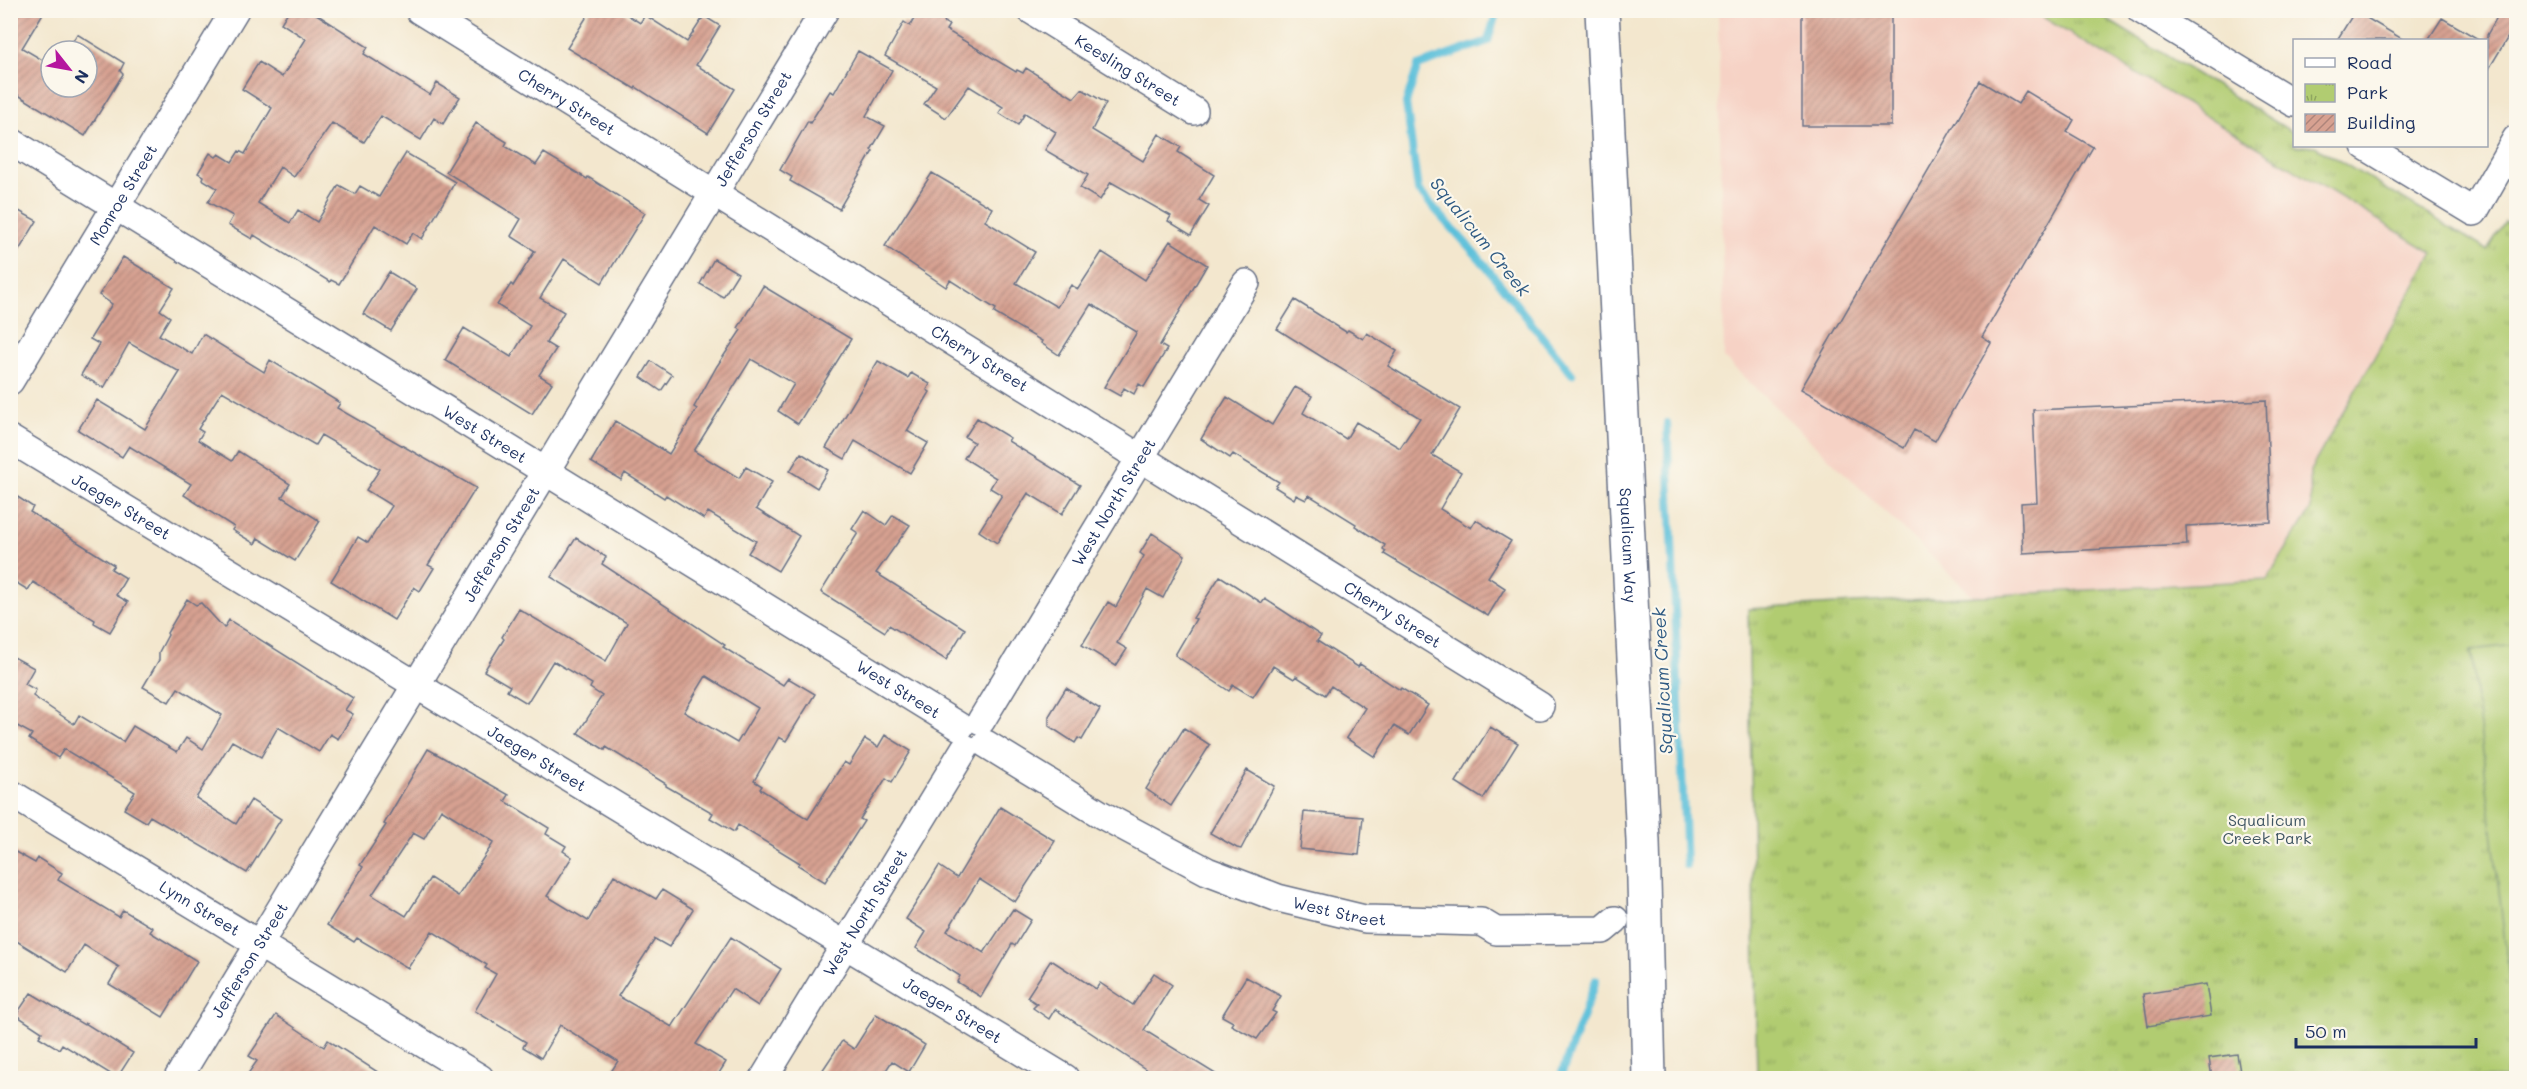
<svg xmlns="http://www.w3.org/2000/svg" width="2527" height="1089" viewBox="0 0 2527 1089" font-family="Mali,sans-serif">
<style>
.built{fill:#f6d2c5}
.park{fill:url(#park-tufts);stroke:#667e68;stroke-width:1.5}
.pitch{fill:#b1cc71;stroke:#667e68;stroke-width:1.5}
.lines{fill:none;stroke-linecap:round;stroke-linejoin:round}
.stream{stroke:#5cc0da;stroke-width:8}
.building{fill:url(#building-hatch);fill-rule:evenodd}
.minor-casing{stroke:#676f85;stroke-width:30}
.tertiary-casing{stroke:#676f85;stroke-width:36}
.minor{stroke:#fff;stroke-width:27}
.tertiary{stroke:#fff;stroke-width:33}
.labels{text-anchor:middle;stroke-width:4.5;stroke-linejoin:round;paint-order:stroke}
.street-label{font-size:16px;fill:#1b2f5e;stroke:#fbf7ec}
.park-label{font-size:16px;fill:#405663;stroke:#fbf7ec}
.water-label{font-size:18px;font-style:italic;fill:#2e5a83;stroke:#fbf7ec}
</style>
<defs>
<pattern id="park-tufts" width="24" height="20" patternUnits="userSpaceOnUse" patternTransform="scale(1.5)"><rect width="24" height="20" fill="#b1cc71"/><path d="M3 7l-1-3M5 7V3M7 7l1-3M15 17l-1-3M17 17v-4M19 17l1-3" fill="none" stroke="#8fa660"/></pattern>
<pattern id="building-hatch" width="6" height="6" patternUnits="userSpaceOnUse" patternTransform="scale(1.5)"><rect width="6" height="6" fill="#d7a191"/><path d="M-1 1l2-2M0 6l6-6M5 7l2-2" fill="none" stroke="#ae847a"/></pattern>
</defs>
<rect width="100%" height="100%" fill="#fbf7ec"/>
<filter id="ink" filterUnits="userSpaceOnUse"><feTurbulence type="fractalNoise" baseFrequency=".0167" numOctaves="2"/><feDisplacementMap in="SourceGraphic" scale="12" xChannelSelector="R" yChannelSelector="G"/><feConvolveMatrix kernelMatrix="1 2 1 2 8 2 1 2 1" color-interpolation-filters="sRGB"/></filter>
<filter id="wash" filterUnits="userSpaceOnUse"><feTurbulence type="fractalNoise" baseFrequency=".008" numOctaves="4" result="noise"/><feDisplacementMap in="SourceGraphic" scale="24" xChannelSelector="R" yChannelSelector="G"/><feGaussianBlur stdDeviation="1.35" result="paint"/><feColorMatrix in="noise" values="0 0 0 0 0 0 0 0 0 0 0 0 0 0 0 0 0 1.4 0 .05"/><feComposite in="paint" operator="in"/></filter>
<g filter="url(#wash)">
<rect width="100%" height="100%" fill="#f3e7ce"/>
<path class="built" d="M1718,11H2036L2044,18L2433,253L2310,471L2311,509L2268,580L1973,596L1724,358Z"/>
<path class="park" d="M2036,11H2093L2294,133V146H2315L2487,250L2505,222L2516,229V1078H1757L1748,609L2267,580L2311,509L2310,471L2433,253L2044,18Z"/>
<path class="pitch" d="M2516,645V1013L2513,1011L2471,650Z"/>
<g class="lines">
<path class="stream" d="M1497,10L1488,41L1418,66L1406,103L1418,190L1480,259L1572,374
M1667,423L1686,865
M1560,1078L1596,980"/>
</g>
<g id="blocks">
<path class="building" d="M10,10H45L22,48L51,65V87H87V51H67L77,34L124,63L120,71L123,74L85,136L10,90Z
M289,10H310L368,47L364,54L430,95L437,83L460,97L443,124L434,118L421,140L381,116L364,142L332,123L294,177L280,167L258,203L290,223L298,210L317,222L339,185L355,194L360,186L379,197L406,153L455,182L422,239L413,233L406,244L375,225L339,284L331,280L330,282L254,235L252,239L228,225L233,216L208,202L217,188L202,179L203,176L198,173L210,153L216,157L219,154L232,162L239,151L245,154L272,108L242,89L259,62L282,77L306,39L281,23Z
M591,10H620L640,23L645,15L687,42L704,16L720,26L696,65L735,89L708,133L636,87L635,89L567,48Z
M919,10H951L944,22L949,25L946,30L1016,72L1017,70L1023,73L1026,68L1074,98L1082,89L1106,103L1092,130L1143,161L1159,134L1181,147L1178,152L1214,175L1199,200L1209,206L1191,235L1168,221L1171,216L1111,182L1100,200L1080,188L1088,175L1045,150L1056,132L1025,113L1018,125L999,113L1003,107L969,86L946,118L924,104L936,86L885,56L904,22L910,26Z
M1802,10H1891V126H1802Z
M2501,10H2517V22L2487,72V35Z
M2355,11L2404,40H2337Z
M2442,18L2480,40H2428Z
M858,51L892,70L866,116L885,126L871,150L873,151L839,209L790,181L792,177L780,170L808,121L810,123L830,91L834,93Z
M1980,81L2018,104L2026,91L2074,120L2067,132L2093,147L1982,337L1991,343L1935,441L1914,430L1904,448L1801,389Z
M476,123L507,142L505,146L536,165L544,153L587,179L588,177L645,213L602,283L564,259L540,298L564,312L546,343L556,349L539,375L552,383L532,414L445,360L464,328L511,357L530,326L497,305L511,284L513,286L535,251L511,236L521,219L446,172Z
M932,173L992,208L985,221L1035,252L1016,283L1057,307L1071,285L1078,289L1102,252L1145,280L1170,241L1207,265L1160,345L1167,349L1144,387L1139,384L1134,394L1124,388L1120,396L1104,387L1137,332L1091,304L1059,355L1041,343L1042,341L994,313L996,309L950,280L946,287L885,246Z
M10,206L37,221L10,265Z
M123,257L174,288L160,310L170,317L159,335L192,354L203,334L264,372L270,360L340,403L337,408L476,488L428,565L434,568L420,591L414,587L394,620L331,581L358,537L368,543L392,506L366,490L380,469L321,435L315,445L222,391L198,429L203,432L198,440L232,461L238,451L290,484L282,497L320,521L295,561L258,538L255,544L232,530L234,527L184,495L191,484L129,446L122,457L78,430L97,400L145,429L180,372L129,343L104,388L81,375L99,344L90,339L112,304L99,295Z
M714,259L738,273L723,297L700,284Z
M389,272L417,289L391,331L363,314Z
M763,286L851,339L798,424L778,411L794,384L751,359L694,451L739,478L746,467L772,482L756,509L799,536L778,571L748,553L756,541L708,512L704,519L666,495L664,498L625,473L621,480L591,462L615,421L669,454L697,409L694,407L717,366L741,330L738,328Z
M1295,300L1346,332L1348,330L1363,339L1367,333L1397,351L1388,366L1460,409L1432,455L1461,472L1440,509L1471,528L1476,520L1511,541L1488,577L1505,588L1488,616L1384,554L1386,551L1383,549L1385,545L1355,526L1356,524L1309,495L1306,500L1296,495L1294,499L1275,487L1279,482L1233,454L1230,458L1201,439L1227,397L1272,425L1295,387L1312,396L1303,413L1346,439L1356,422L1400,448L1420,418L1277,329Z
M651,361L672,375L661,391L641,377Z
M878,361L908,378L911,373L930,384L927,390L930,392L907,431L928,443L910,473L855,441L845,459L826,448Z
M2266,400L2271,522L2186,526L2187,545L2023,553L2021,503L2037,502L2033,410Z
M977,418L1010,438L1008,441L1080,485L1062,514L1028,493L997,543L979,531L1002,495L990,488L996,478L964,458L974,442L965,437Z
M801,453L828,470L817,488L790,471Z
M10,492L33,507L30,512L114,565L111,569L126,578L116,595L128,602L110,632L94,623L95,620L33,582L28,590L10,579Z
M864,510L886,525L893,515L910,525L876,573L965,629L946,660L889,625L885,632L821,592L858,533L852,529Z
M1152,533L1185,555L1163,598L1147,589L1117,643L1127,649L1116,666L1082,645L1108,602L1116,607L1144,556L1140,553Z
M576,538L606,557L602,564L725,645L723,647L783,685L788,678L815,694L786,741L779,737L754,781L762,786L760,789L808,819L844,762L849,765L865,739L878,747L885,735L911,751L892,782L886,778L860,819L864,821L825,882L798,865L800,863L738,825L734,832L710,818L713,813L666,786V784L606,747L605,750L578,733L602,696L590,688L592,684L553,661L527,703L507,691L510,686L484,671L504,639L502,637L519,609L606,661L627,623L551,577ZM706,676L758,708L737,743L684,712Z
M1220,576L1262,603L1265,599L1285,612L1321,636L1317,641L1358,667L1360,664L1400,690L1401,688L1428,705L1409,735L1394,726L1375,757L1346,738L1365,708L1331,686L1325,695L1296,676L1294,679L1273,666L1253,697L1233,685L1229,691L1175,655L1196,619L1193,618Z
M187,599L196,605L201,603L224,628L229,620L353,698L345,710L353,714L338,739L330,734L319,752L278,727L261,757L232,741L196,798L236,824L251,800L281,819L247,873L150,816L146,822L124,809L135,792L64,749L58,758L29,739L32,734L10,722V655L34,668L25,684L36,690L33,696L74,724L79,715L123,742L133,726L177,752L186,738L203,749L222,715L178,688L169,702L143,687L159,660V652L168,635L167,633Z
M1066,688L1100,709L1082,740L1078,738L1075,743L1049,726V716Z
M1490,727L1518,743L1483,799L1456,782Z
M1184,728L1210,745L1171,806L1146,789Z
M428,749L509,795L505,801L549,828L546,834L566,846L563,851L572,857L547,896L588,921L614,875L656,899L662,890L693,909L669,947L655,939L618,996L672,1027L731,937L781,969L758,1006L732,989L696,1044L726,1062L716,1078H607L618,1061L560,1025L541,1058L523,1047L526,1042L475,1011L496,974L485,968L487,965L432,931L408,968L357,938L354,942L327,925L363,867L360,865L386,825L384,824ZM441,809L494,842L458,896L430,878L406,916L372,895L413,833L424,839Z
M1247,770L1274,786L1241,849L1237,848L1210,833Z
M1000,807L1055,841L1015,902L979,879L947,931L984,953L1013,909L1031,920L1015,946L1012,944L981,997L957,982L960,976L916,948L926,932L906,919L939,866L957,878Z
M1304,812L1363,817L1359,855L1300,849Z
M10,849L35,863L38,858L62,873L58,880L119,917L123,910L153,928L150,932L197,961L163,1017L109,984L119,967L84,945L67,972L10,937Z
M1051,960L1096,989L1100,983L1133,1005L1154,973L1172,985L1144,1030L1222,1078H1159L1055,1009L1049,1019L1033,1008L1037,1004L1027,997Z
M1246,977L1281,996L1272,1011L1276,1013L1257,1039L1231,1025L1233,1022L1222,1016Z
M2206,984L2211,1016L2148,1026L2143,994Z
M31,993L84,1025L85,1023L133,1053L117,1078L62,1044L59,1049L39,1037L42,1032L16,1015Z
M876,1014L925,1045L909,1072L892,1061L881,1078H834L822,1071L842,1041L854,1049Z
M276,1015L324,1047L328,1040L387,1078H245L257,1061L249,1056Z
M2237,1054L2241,1078H2212L2209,1058Z"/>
</g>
</g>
<g filter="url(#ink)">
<use href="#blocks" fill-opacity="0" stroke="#676f85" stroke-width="1.5"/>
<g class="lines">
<defs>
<g id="minor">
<path id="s1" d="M419,10L1540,706"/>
<path id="s2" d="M1031,10L1194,111"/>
<path d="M2141,10L2294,103"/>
<path id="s3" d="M10,141L960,727"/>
<path d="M2365,146L2474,212L2516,139"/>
<path id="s4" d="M10,381L235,10"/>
<path id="s5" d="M10,439L1065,1078"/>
<path id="s6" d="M981,721L1246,283"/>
<path id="s7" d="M986,744L1102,815L1207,871L1278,898L1365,919L1481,922L1496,931L1603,930L1615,920"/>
<path id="s8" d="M10,793L480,1078"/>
<path id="s9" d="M178,1078L825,10"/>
<path id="s10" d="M764,1078L965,748"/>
</g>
<g id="tertiary">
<path id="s11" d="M1602,10L1643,841L1649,1078"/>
</g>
</defs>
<use href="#minor" class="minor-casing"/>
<use href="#tertiary" class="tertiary-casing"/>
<use href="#minor" class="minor"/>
<use href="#tertiary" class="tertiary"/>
</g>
</g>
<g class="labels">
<g class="street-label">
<text dy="6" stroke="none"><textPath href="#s2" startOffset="114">Keesling Street</textPath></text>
<text dy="6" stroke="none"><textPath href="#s1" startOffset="174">Cherry Street</textPath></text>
<text dy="6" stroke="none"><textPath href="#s9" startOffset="1110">Jefferson Street</textPath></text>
<text dy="6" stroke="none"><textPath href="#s4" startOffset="218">Monroe Street</textPath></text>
<text dy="6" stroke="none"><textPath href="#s1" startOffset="660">Cherry Street</textPath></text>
<text dy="6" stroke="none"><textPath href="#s3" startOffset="558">West Street</textPath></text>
<text dy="6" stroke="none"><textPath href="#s6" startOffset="256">West North Street</textPath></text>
<text dy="6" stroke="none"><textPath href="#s5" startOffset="130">Jaeger Street</textPath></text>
<text dy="6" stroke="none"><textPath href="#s9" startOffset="624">Jefferson Street</textPath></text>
<text dy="6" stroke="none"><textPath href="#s11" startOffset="536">Squalicum Way</textPath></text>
<text dy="6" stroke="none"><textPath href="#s1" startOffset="1146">Cherry Street</textPath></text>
<text dy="6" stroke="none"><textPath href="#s3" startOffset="1044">West Street</textPath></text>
<text dy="6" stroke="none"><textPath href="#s5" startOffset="616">Jaeger Street</textPath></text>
<text dy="6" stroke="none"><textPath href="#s8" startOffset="222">Lynn Street</textPath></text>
<text dy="6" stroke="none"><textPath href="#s7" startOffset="394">West Street</textPath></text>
<text dy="6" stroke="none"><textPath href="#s10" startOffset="194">West North Street</textPath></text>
<text dy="6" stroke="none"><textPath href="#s9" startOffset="138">Jefferson Street</textPath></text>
<text dy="6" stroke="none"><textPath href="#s5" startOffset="1102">Jaeger Street</textPath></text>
</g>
<g class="park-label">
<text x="2267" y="826">Squalicum<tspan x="2267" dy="18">Creek Park</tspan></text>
</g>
<g class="water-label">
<text transform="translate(1480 237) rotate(51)" y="6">Squalicum Creek</text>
<text transform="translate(1663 681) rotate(-93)" y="6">Squalicum Creek</text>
</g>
</g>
<rect width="2527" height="1089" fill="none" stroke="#fbf7ec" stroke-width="36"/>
<rect x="2293" y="39" width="195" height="108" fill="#fbf7ec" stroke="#a1a7b3" stroke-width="1.5"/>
<rect x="2305" y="58" width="30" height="9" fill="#ffffff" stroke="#a1a7b3" stroke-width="1.5"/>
<text x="2347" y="69" font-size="18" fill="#1b2f5e">Road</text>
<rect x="2305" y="84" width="30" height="18" fill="url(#park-tufts)" stroke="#a1a7b3" stroke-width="1.5"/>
<text x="2347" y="99" font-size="18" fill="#1b2f5e">Park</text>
<rect x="2305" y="114" width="30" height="18" fill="url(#building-hatch)" stroke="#a1a7b3" stroke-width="1.5"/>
<text x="2347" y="129" font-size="18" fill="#1b2f5e">Building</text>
<g transform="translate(69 69) rotate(121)"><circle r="28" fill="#fbf7ec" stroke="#a1a7b3" stroke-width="1.5"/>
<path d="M0-4.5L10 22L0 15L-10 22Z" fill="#b5179e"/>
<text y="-9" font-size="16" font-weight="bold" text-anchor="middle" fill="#1b2f5e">N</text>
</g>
<path d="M2296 1038v9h180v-9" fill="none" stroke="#1b2f5e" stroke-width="3"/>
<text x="2305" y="1038" font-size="18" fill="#1b2f5e" stroke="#fbf7ec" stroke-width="4.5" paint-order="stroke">50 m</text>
</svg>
